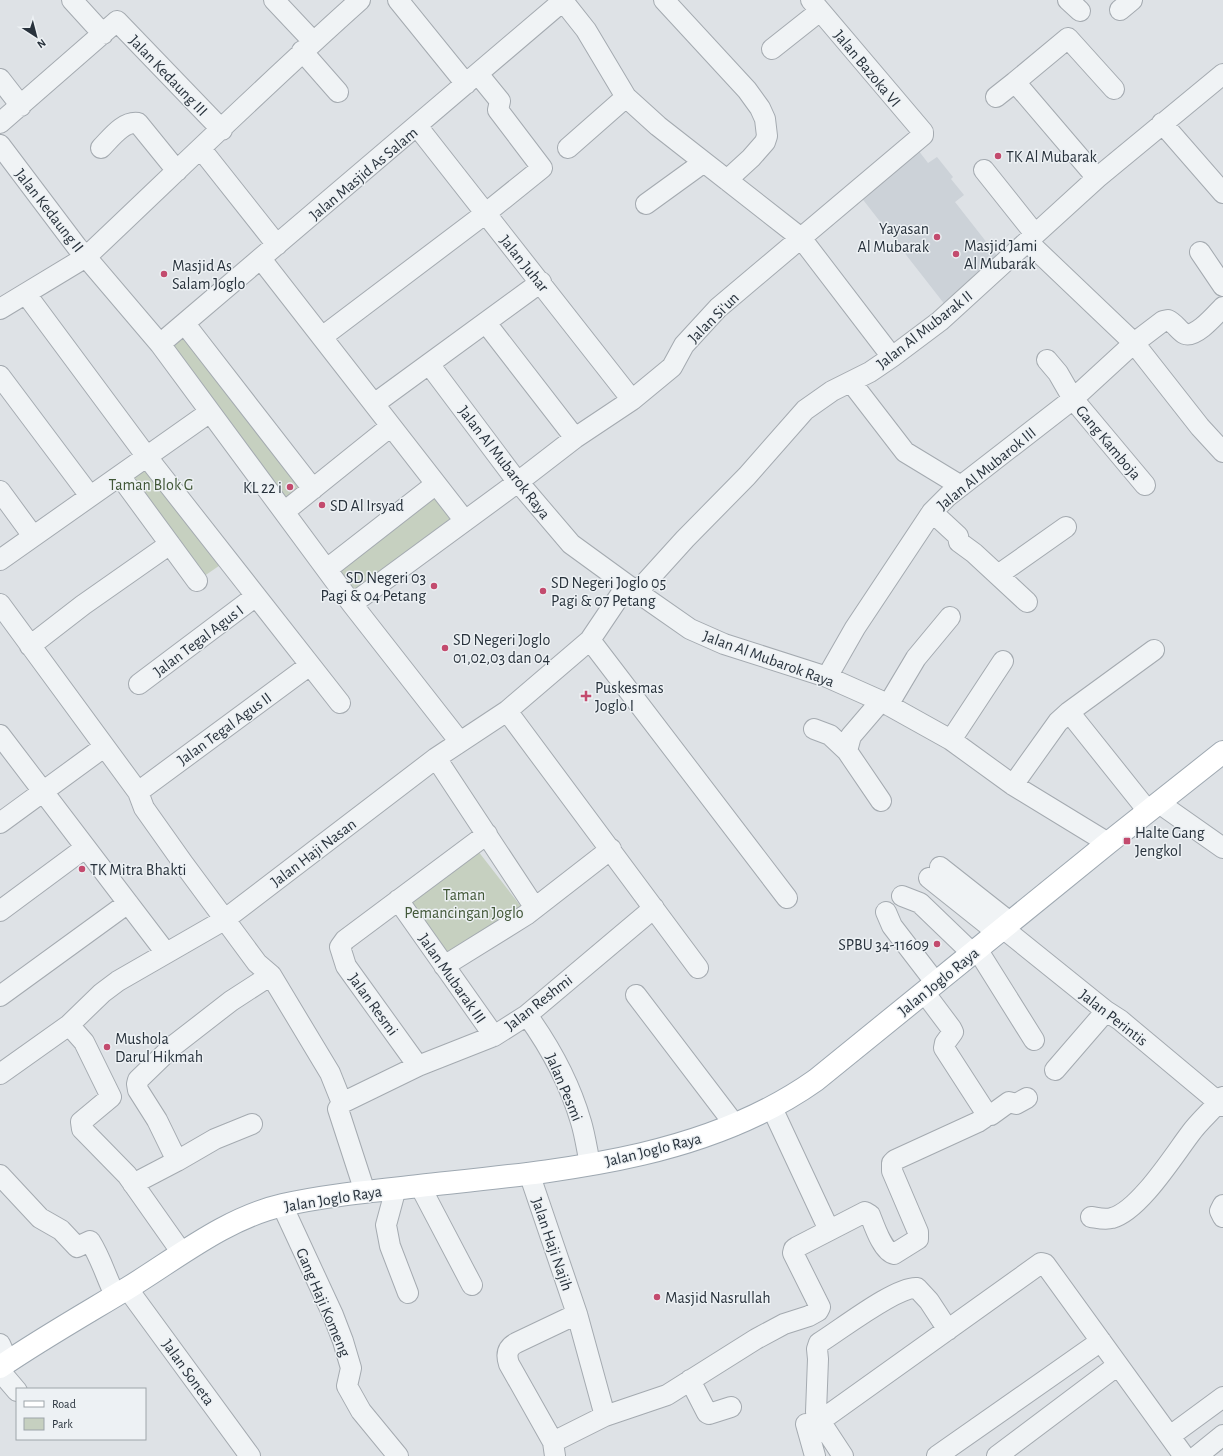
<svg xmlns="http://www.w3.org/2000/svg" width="1223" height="1456" viewBox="0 0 1223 1456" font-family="'Alegreya Sans',sans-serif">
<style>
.built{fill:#ccd2d8}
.green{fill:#c6d0c0}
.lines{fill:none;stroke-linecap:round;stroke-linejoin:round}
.minor-casing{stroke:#a4aab0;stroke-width:22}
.major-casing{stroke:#9ea8b1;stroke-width:24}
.minor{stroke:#f0f3f5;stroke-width:20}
.major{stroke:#fff;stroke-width:22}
.poi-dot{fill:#c34b6e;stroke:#edf1f4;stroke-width:1.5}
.labels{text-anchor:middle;stroke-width:3;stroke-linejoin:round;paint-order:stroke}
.street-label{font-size:16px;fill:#28323c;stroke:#edf1f4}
.poi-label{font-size:16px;fill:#28323c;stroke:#edf1f4;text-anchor:start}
.park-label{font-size:16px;fill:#415737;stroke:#edf1f4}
</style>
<rect width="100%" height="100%" fill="#dee2e6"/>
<path class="built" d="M915,146L928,163L937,157L953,177L951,179L964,195L955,202L1002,262L946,306L857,192Z"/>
<path class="green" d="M185,324L313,489L284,512L160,344Z
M156,456L229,559L197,581L122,478Z
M440,489L461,516L352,604L327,569Z
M471,842L526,913L447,966L400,900Z"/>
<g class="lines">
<defs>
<path id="minor" d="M72,0L103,34
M274,0L307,35
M360,0C267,83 177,171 86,257L160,344L352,604L460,742
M398,0L466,84
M664,0L747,90L760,108L765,119L767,136L765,142L751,158L727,180
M1068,0L1080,11
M563,1L586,30L626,97L658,126L801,238L892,357
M1120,10L1132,0
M772,49L820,11
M302,51L338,92
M0,79L21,106
M996,97L1015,82
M0,123L117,21L222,130
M1162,123L1223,193
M417,126L632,400
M0,145L77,247L86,257L0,309
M101,148C111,138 123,121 138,123L177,171
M568,148L626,97
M201,149L277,245
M984,170L1035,234
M1097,178L1015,82L1068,38L1114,89
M646,204L704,162
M1028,242L1134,343L1200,427L1223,452
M1200,252L1223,286
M261,259L465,521
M26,294L147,457L340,703
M486,323L575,438
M185,324L313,489
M322,337L486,213L542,168L498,110L500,101L478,74
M160,344L564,0
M1047,360L1058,373L1073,399L1145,485
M429,364L513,476L571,544L637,592L690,629L724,644L827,677L881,701L951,740L1013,785L1108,843
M0,376L90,496
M851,382L905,452L961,486
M374,404L541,282
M120,476L197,581
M0,491L33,536
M284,512L391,426
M932,512L958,536L959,542L974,553L1027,602
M0,560L210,412
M327,569L436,484
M998,575L1066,527
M637,592L685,539L747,476L805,410L832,391L870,372L892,357L940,321L1097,178L1223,74
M0,604L138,792L144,808L183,863L257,963L271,975L330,1073L342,1103
M352,604L518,482L575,438L632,400L672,367L684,345L718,308L923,135V132L811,0
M590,640L787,898
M30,646L83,605L170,544
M827,677L855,628L932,512L948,496L1073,399L1134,343L1163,321L1168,320C1175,323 1179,331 1185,334C1196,338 1216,314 1223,307
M139,684L256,596
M888,705L916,658L950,617
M507,711L698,968
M1069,712L1148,811
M814,729L830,735L847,751L881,801
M0,735L166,953
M951,740L1003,661
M847,751L851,736L881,701
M436,758L535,908
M1013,785L1058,722L1069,712L1154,650
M138,792L310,665
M1159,803L1223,848
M0,823L104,747
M940,867L1011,923
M929,878L998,933
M902,896L920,903L972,953
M398,900L494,1036
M0,911L85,848
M886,912L892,926L935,982
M1004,929L1106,1011L1120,1020L1223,1106
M977,949L1034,1040
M444,966L526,915L611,849
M636,995L735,1125
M0,996L128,903
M527,1015C550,1047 570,1084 581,1122C585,1135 587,1150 590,1164
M69,1025L84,1042L111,1097L81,1122L82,1129L127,1175L182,1253
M418,1066L346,966L340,947L345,940L487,834
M1055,1070L1106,1011
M0,1074L69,1025L102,993L118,981L224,920L436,758L507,711L590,640L627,585
M772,1108L829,1230
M986,1113L991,1115L1009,1102L1016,1104L1027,1098
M177,1161L157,1120L138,1090L137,1084L138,1080L173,1046L231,1001L271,975
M529,1173L577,1314L605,1416
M0,1175L40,1218L61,1230L77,1247L90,1241C101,1258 106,1277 115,1295
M133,1184L177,1161L215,1139L252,1124
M420,1186L472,1285
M396,1188L386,1225L390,1246L408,1293
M365,1192L338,1109L342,1103L418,1066L494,1036L527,1015L654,908
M282,1205L333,1315L343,1341L351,1368L347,1386L361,1411L398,1456
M1223,1205L1220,1211L1223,1217
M1091,1217C1098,1218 1105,1220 1112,1218C1139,1211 1174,1155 1190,1134C1200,1120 1213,1110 1223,1097
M127,1288L250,1456
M0,1344L8,1362
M0,1371L17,1391
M690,1380L707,1413L709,1414L731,1407
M820,1421L1041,1263L1045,1264L1184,1456
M806,1424L815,1456
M1170,1436L1223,1397
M553,1442L605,1416L667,1395L756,1339L784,1324L809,1316L818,1311L820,1307L793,1253L794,1249L797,1247L865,1212L870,1215C874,1225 883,1252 894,1254L918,1239V1232L892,1171V1163L895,1160L978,1122L984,1118L986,1113L944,1048L945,1043L953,1032L951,1028L924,992
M555,1456L553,1442L509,1364C506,1355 507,1348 516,1343L577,1314
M843,1456L820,1421L816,1412L818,1359L817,1349L819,1343C839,1331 896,1286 917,1288L929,1301L948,1330
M937,1456L1101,1341
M997,1456L1118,1365
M1197,1456L1223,1435"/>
<path id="major" d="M0,1367C41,1339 85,1314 128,1288C177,1258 226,1218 283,1205C327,1195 374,1191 419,1186C554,1171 702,1161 816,1080L1108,843L1223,752"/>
</defs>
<use href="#minor" class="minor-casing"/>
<use href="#major" class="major-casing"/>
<use href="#minor" class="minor"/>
<use href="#major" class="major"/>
</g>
<g class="poi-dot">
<circle cx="998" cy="156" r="4"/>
<circle cx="937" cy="237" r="4"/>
<circle cx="956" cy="254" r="4"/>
<circle cx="164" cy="274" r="4"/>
<circle cx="290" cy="487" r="4"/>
<circle cx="322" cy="505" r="4"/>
<circle cx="434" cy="586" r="4"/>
<circle cx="543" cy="591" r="4"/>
<circle cx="445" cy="648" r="4"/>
<path d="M584 690h4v4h4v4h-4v4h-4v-4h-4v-4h4z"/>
<rect x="1123" y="837" width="8" height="8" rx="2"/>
<circle cx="82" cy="869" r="4"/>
<circle cx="937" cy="944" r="4"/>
<circle cx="107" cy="1047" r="4"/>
<circle cx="657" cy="1297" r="4"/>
</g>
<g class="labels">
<g class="street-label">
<text transform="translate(868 68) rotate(50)" y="6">Jalan Bazoka VI</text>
<text transform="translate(169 75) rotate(46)" y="6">Jalan Kedaung III</text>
<text transform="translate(363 173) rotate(-40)" y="6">Jalan Masjid As Salam</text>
<text transform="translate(50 210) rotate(52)" y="6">Jalan Kedaung II</text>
<text transform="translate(525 263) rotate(51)" y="6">Jalan Juhar</text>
<text transform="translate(713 317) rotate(-45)" y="6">Jalan Si'un</text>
<text transform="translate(924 329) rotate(-38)" y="6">Jalan Al Mubarak II</text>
<text transform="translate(1109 442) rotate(50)" y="6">Gang Kamboja</text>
<text transform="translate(505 462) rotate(52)" y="6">Jalan Al Mubarok Raya</text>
<text transform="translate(986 468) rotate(-39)" y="6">Jalan Al Mubarok III</text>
<text transform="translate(198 640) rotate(-37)" y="6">Jalan Tegal Agus I</text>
<text transform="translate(769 658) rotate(20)" y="6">Jalan Al Mubarok Raya</text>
<text transform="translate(224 728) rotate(-36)" y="6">Jalan Tegal Agus II</text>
<text transform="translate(313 852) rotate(-37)" y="6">Jalan Haji Nasan</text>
<text transform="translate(453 978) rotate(55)" y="6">Jalan Mubarak III</text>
<text transform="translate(938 981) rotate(-39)" y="6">Jalan Joglo Raya</text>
<text transform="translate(538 1002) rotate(-38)" y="6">Jalan Reshmi</text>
<text transform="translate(374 1004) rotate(54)" y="6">Jalan Resmi</text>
<text transform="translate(1114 1017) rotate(38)" y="6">Jalan Perintis</text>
<text transform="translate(565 1087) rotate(67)" y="6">Jalan Pesmi</text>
<text transform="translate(653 1149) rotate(-14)" y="6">Jalan Joglo Raya</text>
<text transform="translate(333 1198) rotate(-9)" y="6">Jalan Joglo Raya</text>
<text transform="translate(553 1244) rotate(71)" y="6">Jalan Haji Najih</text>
<text transform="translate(324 1302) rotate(67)" y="6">Gang Haji Komeng</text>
<text transform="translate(189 1372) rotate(54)" y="6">Jalan Soneta</text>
</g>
<g class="poi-label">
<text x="1006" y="162">TK Al Mubarak</text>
<text x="929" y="234" text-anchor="end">Yayasan<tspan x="929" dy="18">Al Mubarak</tspan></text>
<text x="964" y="251">Masjid Jami<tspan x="964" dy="18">Al Mubarak</tspan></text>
<text x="172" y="271">Masjid As<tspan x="172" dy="18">Salam Joglo</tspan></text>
<text x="282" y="493" text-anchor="end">KL 22 i</text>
<text x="330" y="511">SD Al Irsyad</text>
<text x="426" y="583" text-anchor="end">SD Negeri 03<tspan x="426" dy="18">Pagi &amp; 04 Petang</tspan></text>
<text x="551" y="588">SD Negeri Joglo 05<tspan x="551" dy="18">Pagi &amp; 07 Petang</tspan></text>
<text x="453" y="645">SD Negeri Joglo<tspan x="453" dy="18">01,02,03 dan 04</tspan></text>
<text x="595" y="693">Puskesmas<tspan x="595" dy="18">Joglo I</tspan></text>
<text x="1135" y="838">Halte Gang<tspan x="1135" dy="18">Jengkol</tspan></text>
<text x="90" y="875">TK Mitra Bhakti</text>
<text x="929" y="950" text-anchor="end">SPBU 34-11609</text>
<text x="115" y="1044">Mushola<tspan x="115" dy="18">Darul Hikmah</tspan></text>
<text x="665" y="1303">Masjid Nasrullah</text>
</g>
<g class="park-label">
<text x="151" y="490">Taman Blok G</text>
<text x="464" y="900">Taman<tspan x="464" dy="18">Pemancingan Joglo</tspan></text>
</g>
</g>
<rect x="16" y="1388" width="130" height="52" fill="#edf1f4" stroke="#9ea5aa"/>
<rect x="24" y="1401" width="20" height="6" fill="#ffffff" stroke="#9ea5aa"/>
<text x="52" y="1408" font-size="12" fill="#28323c">Road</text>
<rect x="24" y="1418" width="20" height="12" fill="#c6d0c0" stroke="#9ea5aa"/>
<text x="52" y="1428" font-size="12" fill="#28323c">Park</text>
<g transform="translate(36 36) rotate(144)" stroke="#edf1f4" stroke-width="3" paint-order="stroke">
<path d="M0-3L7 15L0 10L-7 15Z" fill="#28323c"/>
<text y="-6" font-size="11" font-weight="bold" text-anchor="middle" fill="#28323c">N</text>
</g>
</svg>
